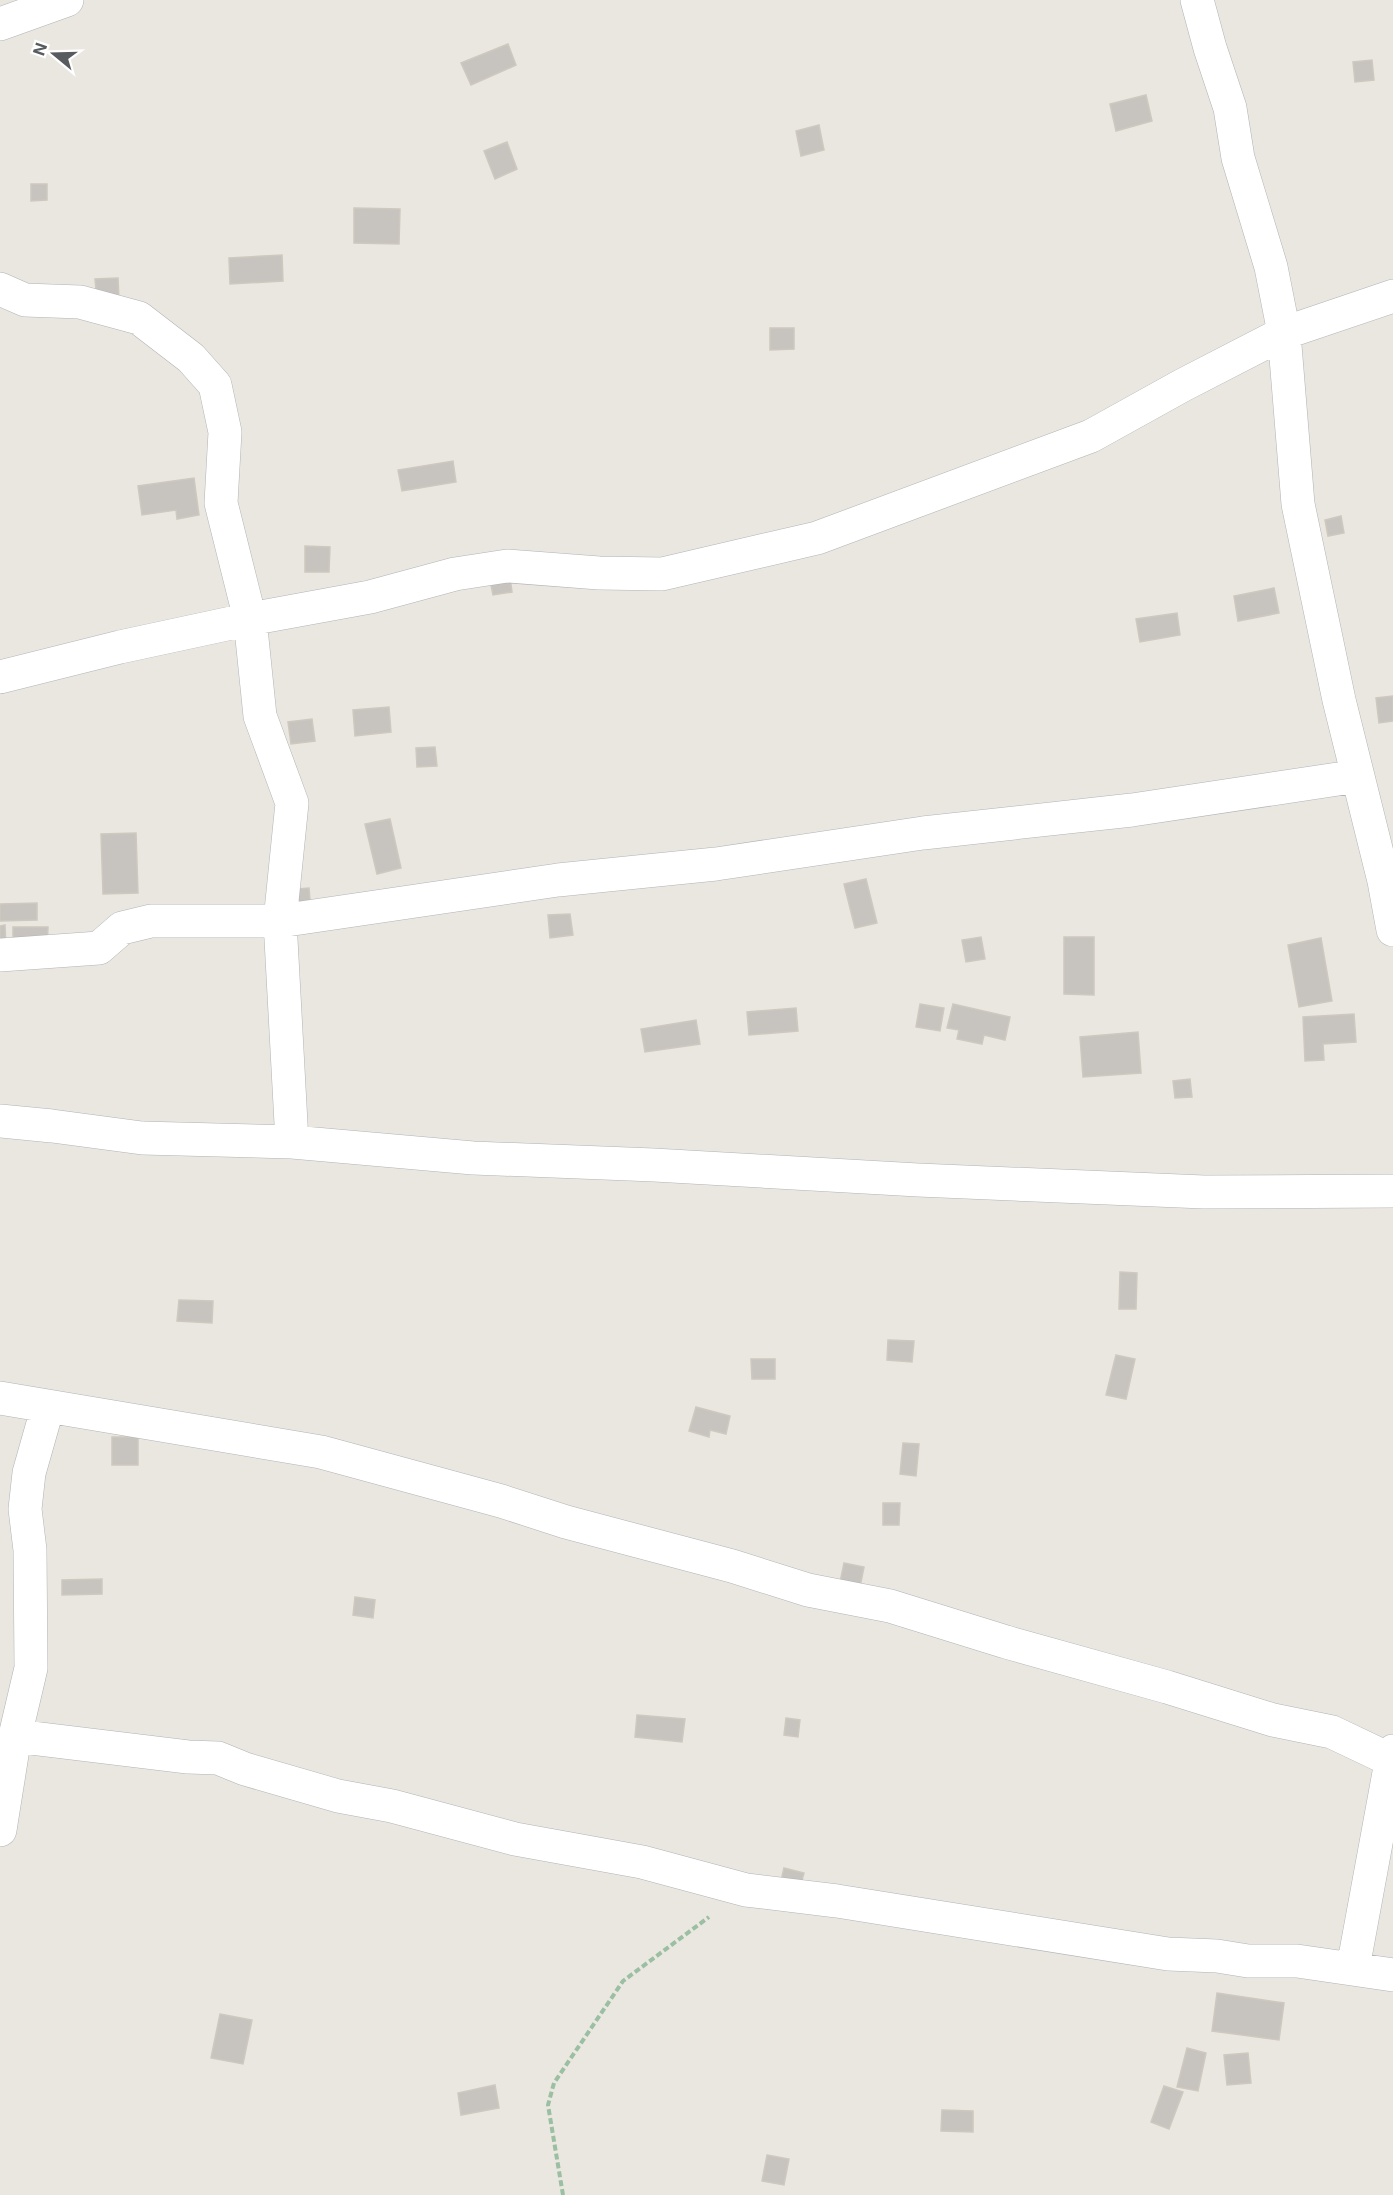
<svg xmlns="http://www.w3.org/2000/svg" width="1393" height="2195" viewBox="0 0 1393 2195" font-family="Inter,sans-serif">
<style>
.building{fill:#c7c4bf;stroke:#cec9bf;stroke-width:1.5}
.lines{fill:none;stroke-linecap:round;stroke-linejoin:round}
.street-casing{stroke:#b1b3b6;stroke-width:34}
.path{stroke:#9abfa3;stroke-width:4;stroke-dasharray:6 3;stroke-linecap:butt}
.street{stroke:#fff;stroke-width:33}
</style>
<rect width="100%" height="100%" fill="#eae7e0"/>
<path class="building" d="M508,44L516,65L471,85L461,63Z
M1372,60L1374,80L1355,82L1353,62Z
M1146,95L1152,121L1116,131L1110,104Z
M819,125L824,150L801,156L796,131Z
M507,142L517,169L495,179L484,151Z
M31,184H47V200L31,201Z
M354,208L400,209L399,244L354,243Z
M282,255L283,281L230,284L229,258Z
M118,278L119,299L97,300L95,279Z
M770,328H794V349L770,350Z
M453,461L456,482L402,491L398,470Z
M194,478L199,515L177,519L176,510L142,515L138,486Z
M1341,516L1344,533L1328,536L1325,520Z
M305,546L330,547L329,572H305Z
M510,577L512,592L493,595L490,580Z
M1274,588L1279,613L1238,621L1234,596Z
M1177,613L1180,635L1140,642L1136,619Z
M1393,696V721L1379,723L1376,698Z
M389,707L391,732L355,736L353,710Z
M312,719L315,741L291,744L288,722Z
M435,747L437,766L417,767L416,748Z
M390,819L401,868L377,874L365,824Z
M136,833L138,893L103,894L101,834Z
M866,879L877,923L855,928L844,884Z
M309,888L311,912L288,915L286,890Z
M37,903V920L0,921V904Z
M570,914L573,935L550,938L548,915Z
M5,925L6,950L0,951V926Z
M13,927H48L47,949H13Z
M981,937L985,959L966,962L962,940Z
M1064,937H1094V995L1064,994Z
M1321,938L1332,1001L1299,1007L1288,945Z
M920,1004L944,1008L940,1031L916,1027Z
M953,1004L1010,1017L1005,1040L984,1035L982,1044L957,1039L959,1030L947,1028Z
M796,1008L798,1031L749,1035L747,1012Z
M1354,1014L1356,1042L1323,1044L1324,1060L1305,1061L1303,1017Z
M696,1020L700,1044L645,1052L641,1029Z
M1138,1032L1141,1073L1083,1077L1080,1037Z
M1190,1079L1192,1097L1175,1098L1173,1081Z
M1120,1272L1137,1273L1136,1309H1119Z
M179,1300L213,1301L212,1323L177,1321Z
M888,1340L914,1341L912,1362L887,1360Z
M1116,1355L1135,1359L1126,1399L1106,1395Z
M751,1359H775V1379H752Z
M696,1407L730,1416L726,1434L710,1430L709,1437L689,1431Z
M112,1437H138V1465H112Z
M903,1443L919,1444L916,1476L900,1474Z
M883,1503H900L899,1525H883Z
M844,1563L864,1567L858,1597L838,1592Z
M102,1579V1594L62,1595V1580Z
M355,1597L375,1600L373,1618L353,1615Z
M637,1715L685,1719L682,1742L635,1737Z
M786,1718L800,1720L798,1737L784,1735Z
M784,1868L804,1873L798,1894L779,1889Z
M1217,1993L1284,2003L1279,2040L1212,2031Z
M220,2014L252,2020L243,2064L211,2058Z
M1187,2048L1206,2053L1198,2091L1177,2087Z
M1248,2053L1251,2083L1227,2085L1224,2055Z
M495,2085L499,2108L461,2115L458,2093Z
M1164,2086L1183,2092L1169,2129L1151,2122Z
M942,2110L973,2111V2132L941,2131Z
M767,2155L789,2159L784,2185L762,2181Z"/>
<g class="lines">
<defs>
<path id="street" d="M1197,0L1210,48L1230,108L1238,158L1271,267L1284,333L1298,504L1339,700L1384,881L1393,930
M0,24L67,0
M0,289L25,300L80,302L139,318L191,358L215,385L225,432L221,503L250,619L260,716L292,803L280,921L292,1142
M0,677L120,647L250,619L370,597L455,574L507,566L599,573L662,574L817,538L1091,436L1183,385L1284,333L1393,296
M0,955L99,948L122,928L151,921H280L558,880L716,864L923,833L1132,810L1358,776
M0,1121L52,1126L142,1138L292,1142L473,1158L654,1165L918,1180L1204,1192L1393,1191
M0,1398L321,1452L501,1501L566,1522L732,1566L808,1590L890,1606L1006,1642L1167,1687L1273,1720L1332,1732L1393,1761
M15,1736L188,1757L218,1758L245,1769L338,1796L392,1806L515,1839L642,1862L746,1890L837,1901L1168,1954L1217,1956L1248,1961H1297L1393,1975
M0,1830L15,1736L31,1668L30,1550L25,1509L29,1473L48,1406
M1353,1968L1393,1751"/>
</defs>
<use href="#street" class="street-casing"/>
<path class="path" d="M563,2195L548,2105L554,2083L623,1981L709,1917"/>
<use href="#street" class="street"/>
</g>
<g transform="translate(54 54) rotate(289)" stroke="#ffffff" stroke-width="4.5" paint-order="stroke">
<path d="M0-4.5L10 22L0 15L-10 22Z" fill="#595c5f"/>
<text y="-9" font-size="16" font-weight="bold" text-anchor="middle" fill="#595c5f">N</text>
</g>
</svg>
